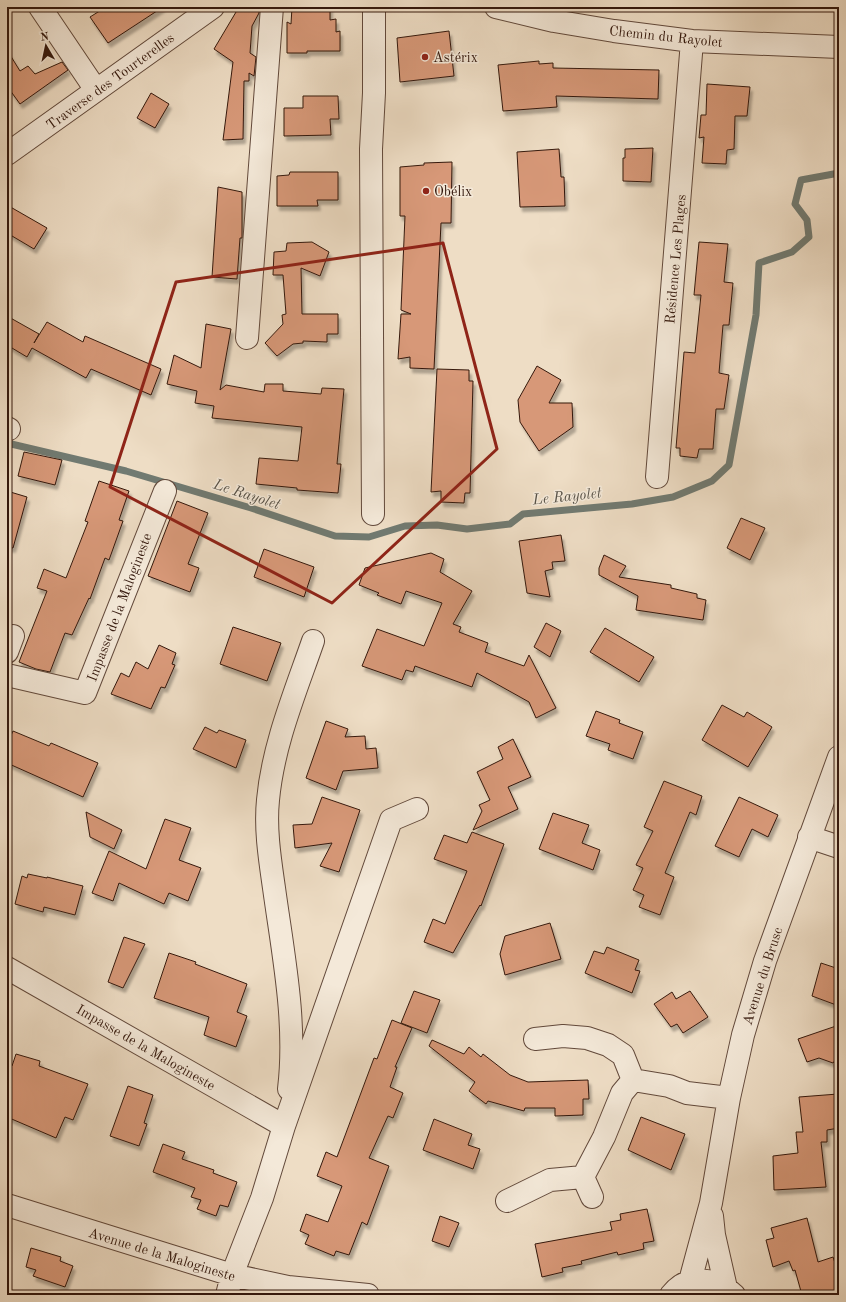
<svg xmlns="http://www.w3.org/2000/svg" width="846" height="1302" viewBox="0 0 846 1302" font-family="'Old Standard TT',serif">
<style>
.lines{fill:none;stroke-linecap:round;stroke-linejoin:round}
.stream{stroke:#717a71;stroke-width:7}
.building{fill:#d79878;stroke:#34180d;filter:url(#shadow)}
.minor-casing{stroke:#62493b;stroke-width:24}
.minor{stroke:#f4e9d9;stroke-width:22}
.marked{fill:none;stroke:#8f2418;stroke-width:3;stroke-linejoin:round}
.poi-dot{fill:#8f2418;stroke:#f4e9d9;stroke-width:1.5}
.labels{text-anchor:middle;stroke-width:3;stroke-linejoin:round;paint-order:stroke}
.street-label{font-size:14px;fill:#34180d;stroke:#f4e9d9}
.poi-label{font-size:14px;fill:#34180d;stroke:#f4e9d9;text-anchor:start}
.water-label{font-size:15px;font-style:italic;fill:#575147;stroke:#f4e9d9}
</style>
<defs>
<filter id="shadow"><feDropShadow dx="2.5" dy="4.5" stdDeviation="1" flood-color="#0004"/></filter>
</defs>
<rect width="100%" height="100%" fill="#eeddc5"/>
<filter id="stains"><feTurbulence type="fractalNoise" baseFrequency=".005" numOctaves="4"/><feColorMatrix values="0 0 0 0 .2 0 0 0 0 .09 0 0 0 0 .02 0 0 0 .5 -.17"/></filter>
<radialGradient id="worn" r=".72"><stop offset=".6" stop-color="#630" stop-opacity="0"/><stop offset="1" stop-color="#630" stop-opacity=".3"/></radialGradient>
<g class="lines">
<path class="stream" d="M7,443L126,471L251,508L335,536L369,537L405,526L437,525L467,529L510,524L523,514L632,504L673,497L712,481L729,465L756,315L759,263L792,252L809,237L807,220L795,204L801,180L839,173"/>
</g>
<path class="building" d="M106,7H163L108,43L90,17Z
M239,7H259V13L252,26L250,53L256,57L254,76L249,73V81H244L243,139L223,140L233,62L214,49Z
M292,7H330V20L336,19V32L340,31V51H307V53H287V22L291,24Z
M449,31L454,76L400,82L397,38Z
M7,50L20,71L28,66L35,74L62,62L68,70L20,104L7,86Z
M539,61V64L553,63V68L659,70L658,99L556,96L557,107L503,111L498,65Z
M707,84L750,87L747,116H735L734,149L727,150L726,164L702,163L704,137L699,138L701,115H706Z
M151,93L169,104L155,128L137,118Z
M303,96H338L339,119H330L331,135L284,136V108H303Z
M653,148L651,182L623,181V158H625V149Z
M559,149L561,177H564L565,206L520,207L517,152Z
M452,162L451,223H441L434,369L410,368V357L398,359L401,314H411L401,310L405,216H400V167L424,165V163Z
M290,172H338V200H317L318,206H277V176L289,175Z
M218,187L242,192V238H240L237,279L212,277Z
M7,205L47,228L34,249L7,233Z
M312,242L329,252L320,276L301,268L302,314H338V334H327V342L303,341V343L293,344L277,356L265,343L283,324L282,315L286,314L283,275H273L274,252L286,251L287,243Z
M699,242L728,244L724,282L733,283L729,325H723L719,373L729,375L724,409H716L713,449H699L697,458L680,456V448H676L684,352L695,353L701,295H694Z
M7,316L39,334L34,343L47,322L83,342L85,336L161,369L151,395L91,369L86,378L32,348L27,357L7,345Z
M206,324L231,329L220,390L226,385L264,392L265,384H283V391L321,394L322,388L344,389L337,464H341L338,493L297,490V488L256,484L259,458L298,461L302,427L212,418L214,406L195,403L197,391L167,384L174,355L201,368Z
M537,366L561,380L549,403H572L573,427L539,451L520,422L518,400Z
M437,369L469,370V381H473L470,493H465L464,503L441,502V491L431,492Z
M24,452L62,460L55,485L18,476Z
M99,481L129,491L119,520L123,521L109,560L105,558L90,599L89,598L72,635L65,633L50,672L36,669L19,662L47,591L37,588L44,569L66,578L88,522L85,521Z
M7,491L27,497L13,548L7,547Z
M177,501L208,513L188,564L199,568L190,592L148,576Z
M741,518L765,528L750,560L727,548Z
M561,535L565,561L552,562L553,569L545,571L550,597L527,593L519,541Z
M264,549L314,567L304,597L254,577Z
M431,553L444,559L440,572L472,591L453,624L461,627L459,632L488,643L485,652L524,666L529,655L556,708L536,718L529,702L477,673L472,687L415,666L413,672L406,670L402,680L362,666L377,629L424,646L442,603L406,591L401,604L377,595L379,593L359,585L365,568Z
M604,555L626,566L619,577L671,585V588L697,594V598L706,600L703,620L636,610L638,596L599,575V568Z
M546,623L561,631L550,657L534,647Z
M233,627L281,643L267,681L220,664Z
M605,628L654,657L639,682L590,652Z
M159,645L176,653L172,664L175,665L165,688L161,687L151,709L111,694L121,673L129,677L136,662L148,669Z
M722,705L744,717L747,712L772,727L748,767L702,740Z
M596,711L620,720L619,723L643,732L633,759L608,750L610,744L586,736Z
M326,721L348,729L345,737L365,736L366,749L376,748L378,768L343,771L336,790L306,778Z
M205,727L217,733L219,730L246,740L236,768L193,749Z
M13,731L49,746L51,743L98,763L83,797L7,763V744Z
M513,739L531,777L508,787L518,809L473,830L482,811L479,805L490,800L477,772L503,759L498,747Z
M664,781L702,796L696,815L690,812L665,873L674,877L660,915L639,907L644,895L633,890L643,868L636,865L653,831L644,827Z
M322,797L360,810L339,872L320,866L332,843L295,848L293,825L312,824Z
M739,797L778,815L768,837L752,829L739,857L715,846Z
M86,812L122,830L114,849L90,837Z
M553,813L589,825L582,843L600,850L593,870L539,849Z
M165,819L191,828L179,860L201,868L188,901L169,893L164,904L119,883L113,901L92,893L109,851L146,869Z
M472,832L504,844L481,906L480,905L453,953L424,942L433,919L445,924L467,871L434,859L444,835L467,843Z
M28,874L47,878V877L83,886L75,915L44,907L43,912L15,904L22,876L27,878Z
M550,923L561,959L505,975L500,954L505,936Z
M124,937L145,944L123,988L108,982Z
M607,947L639,960L635,970L640,971L632,993L585,973L594,951L604,954Z
M169,953L196,962L195,964L247,984L237,1012L247,1016L236,1047L204,1035L209,1017L154,998Z
M821,963L839,969V1006L812,996Z
M414,991L440,1000L427,1033L401,1023Z
M690,991L708,1017L683,1033L677,1024L671,1027L654,1004L672,992L676,999Z
M392,1020L412,1028L395,1067H397L390,1087L403,1093L393,1118L388,1116L369,1158L389,1166L367,1225L362,1222L349,1255L336,1251L334,1256L305,1244L309,1235L300,1231L306,1214L328,1222L342,1186L317,1176L326,1152L337,1157L374,1058L377,1059Z
M839,1025V1055L833,1063L819,1058L807,1062L798,1039Z
M432,1040L464,1054L469,1047L481,1057L483,1054L510,1075L528,1082L588,1080L589,1099H583V1115L555,1116V1108H525L524,1111L488,1101L486,1104L469,1091L475,1082L429,1046Z
M16,1054L40,1061L39,1066L88,1084L73,1120L65,1117L56,1138L7,1117V1064L12,1066Z
M128,1086L153,1095L144,1123L147,1124L139,1146L110,1136Z
M838,1094L839,1128L827,1130V1142H821L826,1187L774,1190L773,1156L798,1153L796,1132H803L799,1097Z
M641,1117L685,1134L671,1170L628,1150Z
M434,1119L472,1134L468,1145L480,1149L473,1169L423,1150Z
M163,1144L185,1152L182,1159L214,1170L213,1173L237,1182L228,1207L220,1205L216,1216L197,1209L201,1200L191,1197L195,1188L153,1172Z
M647,1209L654,1241L643,1243L644,1249L618,1255L617,1252L581,1261L582,1264L562,1268L563,1272L542,1277L535,1244L612,1230L610,1222L621,1220L620,1214Z
M440,1216L459,1223L449,1247L432,1241Z
M807,1218L818,1262L833,1257L839,1275V1295H802L795,1270L793,1271L789,1261L773,1267L766,1240L774,1238L771,1228Z
M31,1248L61,1257L60,1261L73,1266L65,1287L33,1276L36,1270L26,1267Z"/>
<g class="lines">
<defs>
<path id="minor" d="M40,7L96,90
M496,7L554,21L614,31L692,41L839,47
M7,154L213,7
M247,338L272,7
M7,428L9,429
M657,477L692,41
M373,514L371,149L374,93V7
M7,652L13,636
M7,675L85,693L165,491
M809,837L839,847
M7,968L284,1126
M633,1080L669,1086L687,1093L729,1098
M289,1089C297,1022 283,954 274,888C270,860 265,829 268,800C273,745 295,693 313,641
M583,1177L592,1197
M507,1201L550,1180L583,1177L604,1137L622,1093L633,1080L623,1055L608,1045L587,1038L563,1036L535,1039
M7,1205L232,1275L288,1287L368,1295
M712,1216L714,1235L726,1288
M690,1281L711,1203L729,1098L743,1035L765,961L839,757
M227,1295L232,1275L262,1198L284,1126L391,820L417,809
M671,1295C688,1273 716,1278 734,1295"/>
</defs>
<use href="#minor" class="minor-casing"/>
<use href="#minor" class="minor"/>
</g>
<path class="marked" d="M443,243L497,449L332,603L110,487L176,282Z"/>
<g class="poi-dot">
<circle cx="425" cy="57" r="4"/>
<circle cx="426" cy="191" r="4"/>
</g>
<g class="labels">
<g class="street-label">
<text transform="translate(666 36) rotate(6)" y="5">Chemin du Rayolet</text>
<text transform="translate(110 81) rotate(-36)" y="5">Traverse des Tourterelles</text>
<text transform="translate(675 259) rotate(-85)" y="5">Résidence Les Plages</text>
<text transform="translate(119 607) rotate(-69)" y="5">Impasse de la Malogineste</text>
<text transform="translate(762 976) rotate(-72)" y="5">Avenue du Brusc</text>
<text transform="translate(146 1047) rotate(30)" y="5">Impasse de la Malogineste</text>
<text transform="translate(162 1254) rotate(17)" y="5">Avenue de la Malogineste</text>
</g>
<g class="poi-label">
<text x="433" y="62">Astérix</text>
<text x="434" y="196">Obélix</text>
</g>
<g class="water-label">
<text transform="translate(247 494) rotate(18)" y="5">Le Rayolet</text>
<text transform="translate(567 496) rotate(-6)" y="5">Le Rayolet</text>
</g>
</g>
<rect width="846" height="1302" fill="none" stroke="#eeddc5" stroke-width="24"/>
<rect x="8" y="8" width="830" height="1286" fill="none" stroke="#34180d" stroke-width="2"/>
<rect x="12" y="12" width="822" height="1278" fill="none" stroke="#34180d"/>
<g transform="translate(46 46) rotate(351)" stroke="#f4e9d9" stroke-width="3" paint-order="stroke">
<path d="M0-3L7 15L0 10L-7 15Z" fill="#34180d"/>
<text y="-6" font-size="11" font-weight="bold" text-anchor="middle" fill="#34180d">N</text>
</g>
<rect width="100%" height="100%" filter="url(#stains)"/>
<rect width="100%" height="100%" fill="url(#worn)"/>
</svg>
